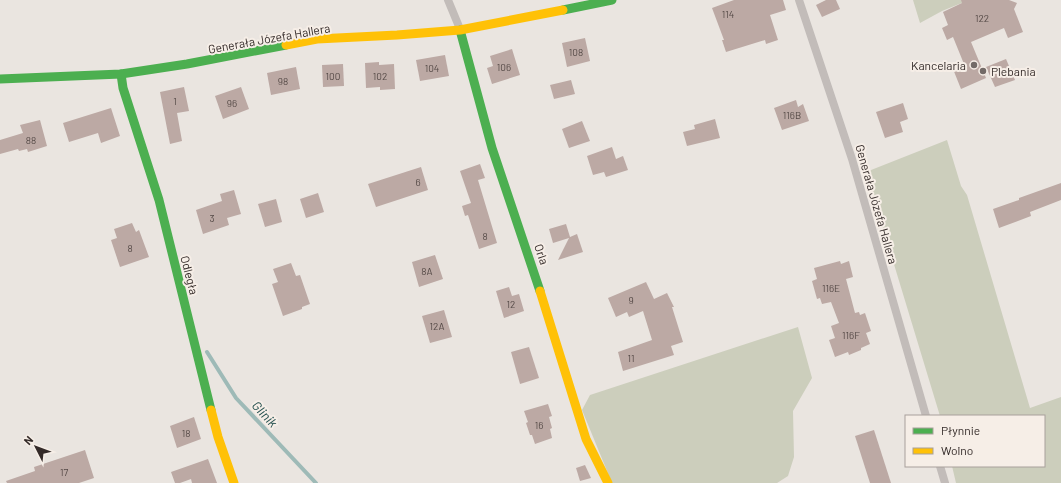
<svg xmlns="http://www.w3.org/2000/svg" width="1061" height="483" font-family="Barlow,sans-serif">
  <rect width="100%" height="100%" fill="#eae5e0"/>
  <!-- green -->
  <g fill="#cccebc">
    <polygon points="913,0 969,0 942,11 920,23"/>
    <polygon points="947,140 961,186 967,195 1030,408 1061,397 1061,483 956,483 952,466 1044,466 1044,416 940,416 866,172"/>
    <polygon points="798,327 812,378 793,411 794,457 788,476 777,483 612,483 582,410 590,395"/>
  </g>
  <g fill="none" stroke-linecap="round" stroke-linejoin="round">
    <!-- stream -->
    <polyline stroke="#9ebab7" stroke-width="4" points="207,352 236,398 316,483"/>
  </g>
  <!-- building -->
  <g fill="#bca9a4">
    <polygon points="734,0 783,0 786,10 770,15 778,40 766,44 765,40 726,52 722,40 724,40 712,8"/>
    <polygon points="826,0 836,0 840,9 822,17 816,5"/>
    <polygon points="961,0 1009,0 1017,3 1014,9 1023,32 1008,38 1004,28 971,42 986,78 961,89 953,69 964,64 953,37 947,40 942,28 948,25 943,12 962,3"/>
    <polygon points="585,38 590,61 567,67 562,43"/>
    <polygon points="512,49 520,75 492,84 487,68 493,66 490,56"/>
    <polygon points="445,55 449,76 420,81 416,60"/>
    <polygon points="1006,59 1015,80 995,87 986,67"/>
    <polygon points="379,62 379,65 394,64 395,89 380,90 380,87 366,88 365,63"/>
    <polygon points="343,64 344,86 323,87 322,65"/>
    <polygon points="296,67 300,89 271,95 267,73"/>
    <polygon points="571,80 575,94 554,99 550,85"/>
    <polygon points="184,87 189,111 177,113 182,141 170,144 160,92"/>
    <polygon points="241,87 249,109 223,119 215,96"/>
    <polygon points="796,100 798,107 803,104 809,121 782,130 774,108"/>
    <polygon points="903,103 908,119 900,122 903,132 885,138 876,112"/>
    <polygon points="111,108 120,136 101,143 98,133 69,142 63,123"/>
    <polygon points="715,119 720,138 687,146 683,132 695,129 694,125"/>
    <polygon points="40,120 47,146 28,152 27,149 19,151 18,149 0,154 0,140 23,133 20,125"/>
    <polygon points="582,121 590,141 569,148 562,129"/>
    <polygon points="612,147 616,159 623,156 628,170 606,177 604,172 593,175 587,156"/>
    <polygon points="480,164 485,178 478,180 497,243 479,249 468,215 465,216 462,206 471,203 460,171"/>
    <polygon points="421,167 428,190 376,207 368,184"/>
    <polygon points="1061,183 1061,200 1030,212 1031,216 999,228 993,209 1019,200 1019,198"/>
    <polygon points="234,190 241,214 227,218 229,225 203,234 196,210 222,201 220,194"/>
    <polygon points="318,193 324,212 306,218 300,199"/>
    <polygon points="276,199 282,222 265,227 258,204"/>
    <polygon points="132,223 136,232 139,230 149,257 120,267 111,240 117,238 114,229"/>
    <polygon points="566,224 570,237 577,234 583,252 558,260 569,238 553,243 549,229"/>
    <polygon points="435,255 443,279 419,287 412,262"/>
    <polygon points="840,261 841,264 849,261 853,277 846,279 855,313 859,312 860,315 865,313 871,331 866,333 870,344 861,348 861,350 849,355 848,352 835,357 829,340 835,338 831,326 839,323 831,302 822,304 820,298 817,299 812,281 817,279 814,268"/>
    <polygon points="291,263 296,276 300,275 310,304 302,307 302,309 283,316 272,284 278,282 273,269"/>
    <polygon points="646,282 654,299 667,293 674,307 672,307 683,342 671,346 674,355 623,371 618,352 652,340 643,311 629,317 627,312 616,317 608,298"/>
    <polygon points="509,287 512,296 519,294 524,311 504,318 496,291"/>
    <polygon points="444,310 452,337 430,343 422,316"/>
    <polygon points="529,347 539,378 520,384 511,352"/>
    <polygon points="548,404 552,416 549,417 552,428 550,429 552,438 535,444 532,435 530,435 526,423 528,422 524,411"/>
    <polygon points="194,417 201,439 177,448 170,426"/>
    <polygon points="874,430 891,483 870,483 855,436"/>
    <polygon points="85,450 94,478 79,483 7,483 6,481 35,471 34,467"/>
    <polygon points="208,459 217,483 192,483 191,479 180,483 175,483 171,472"/>
    <polygon points="585,465 591,478 580,481 576,468"/>
  </g>
  <g fill="none" stroke-linecap="round" stroke-linejoin="round">
    <!-- lane -->
    <g stroke="#c2bcb9" stroke-width="8">
      <polyline points="448,0 460,29"/>
      <polyline points="799,0 852,159 926,416"/>
      <polyline points="940,466 945,483"/>
    </g>
    <!-- fast -->
    <g stroke="#4caf50" stroke-width="9">
      <polyline points="563,10 612,0"/>
      <polyline points="460,30 492,148 540,291"/>
      <polyline points="121,74 123,88 159,200 211,410"/>
      <polyline points="0,79 121,74 187,64 286,45"/>
    </g>
    <!-- slow -->
    <g stroke="#ffc107" stroke-width="9">
      <polyline points="286,45 317,39 397,35 460,30 563,10"/>
      <polyline points="540,291 586,439 608,483"/>
      <polyline points="211,410 218,437 234,483"/>
    </g>
  </g>
  <!-- markers -->
  <g fill="#736b68" stroke="#f6eee7" stroke-width="1.5">
    <circle cx="974" cy="65" r="4"/>
    <circle cx="983" cy="71" r="4"/>
  </g>
  <g text-anchor="middle" dominant-baseline="central" stroke-width="4" stroke-linejoin="round" paint-order="stroke">
    <!-- number labels -->
    <g font-size="10" fill="#554a47">
      <text x="728" y="14">114</text>
      <text x="982" y="18">122</text>
      <text x="576" y="52">108</text>
      <text x="504" y="67">106</text>
      <text x="432" y="68">104</text>
      <text x="333" y="76">100</text>
      <text x="380" y="76">102</text>
      <text x="283" y="81">98</text>
      <text x="175" y="101">1</text>
      <text x="232" y="103">96</text>
      <text x="792" y="115">116B</text>
      <text x="31" y="140">88</text>
      <text x="418" y="182">6</text>
      <text x="212" y="218">3</text>
      <text x="485" y="236">8</text>
      <text x="130" y="248">8</text>
      <text x="427" y="271">8A</text>
      <text x="831" y="288">116E</text>
      <text x="631" y="300">9</text>
      <text x="511" y="304">12</text>
      <text x="437" y="326">12A</text>
      <text x="851" y="335">116F</text>
      <text x="631" y="358">11</text>
      <text x="539" y="425">16</text>
      <text x="186" y="433">18</text>
      <text x="64" y="472">17</text>
    </g>
    <!-- street labels -->
    <g font-size="12" fill="#332a28" stroke="#f6eee7">
      <text transform="translate(269 38) rotate(-10)">Generała Józefa Hallera</text>
      <text transform="translate(877 204) rotate(74)">Generała Józefa Hallera</text>
      <text transform="translate(542 254) rotate(71)">Orla</text>
      <text transform="translate(190 275) rotate(76)">Odległa</text>
    </g>
    <!-- poi labels -->
    <g font-size="12" fill="#332a28" stroke="#f6eee7" text-anchor="end">
      <text x="966" y="65">Kancelaria</text>
      <text x="991" y="71" text-anchor="start">Plebania</text>
    </g>
    <!-- water labels -->
    <g font-size="13" font-style="italic" fill="#234f4e" stroke="#f6eee7">
      <text transform="translate(265 414) rotate(47)">Glinik</text>
    </g>
  </g>
  <!-- legend -->
  <rect x="905" y="415" width="140" height="52" fill="#f6eee7" stroke="#a8a09b"/>
  <rect x="913" y="428" width="20" height="6" fill="#4caf50" stroke="#a8a09b"/>
  <text x="941" y="435" font-size="12" fill="#332a28">Płynnie</text>
  <rect x="913" y="448" width="20" height="6" fill="#ffc107" stroke="#a8a09b"/>
  <text x="941" y="455" font-size="12" fill="#332a28">Wolno</text>
  <!-- north arrow -->
  <g transform="translate(36 447) rotate(312)" stroke="#f6eee7" stroke-width="3" paint-order="stroke">
  <path d="M0-3L7 15L0 10L-7 15Z" fill="#332a28"/>
  <text y="-6" font-size="11" font-weight="bold" text-anchor="middle" fill="#332a28">N</text>
  </g>
</svg>
